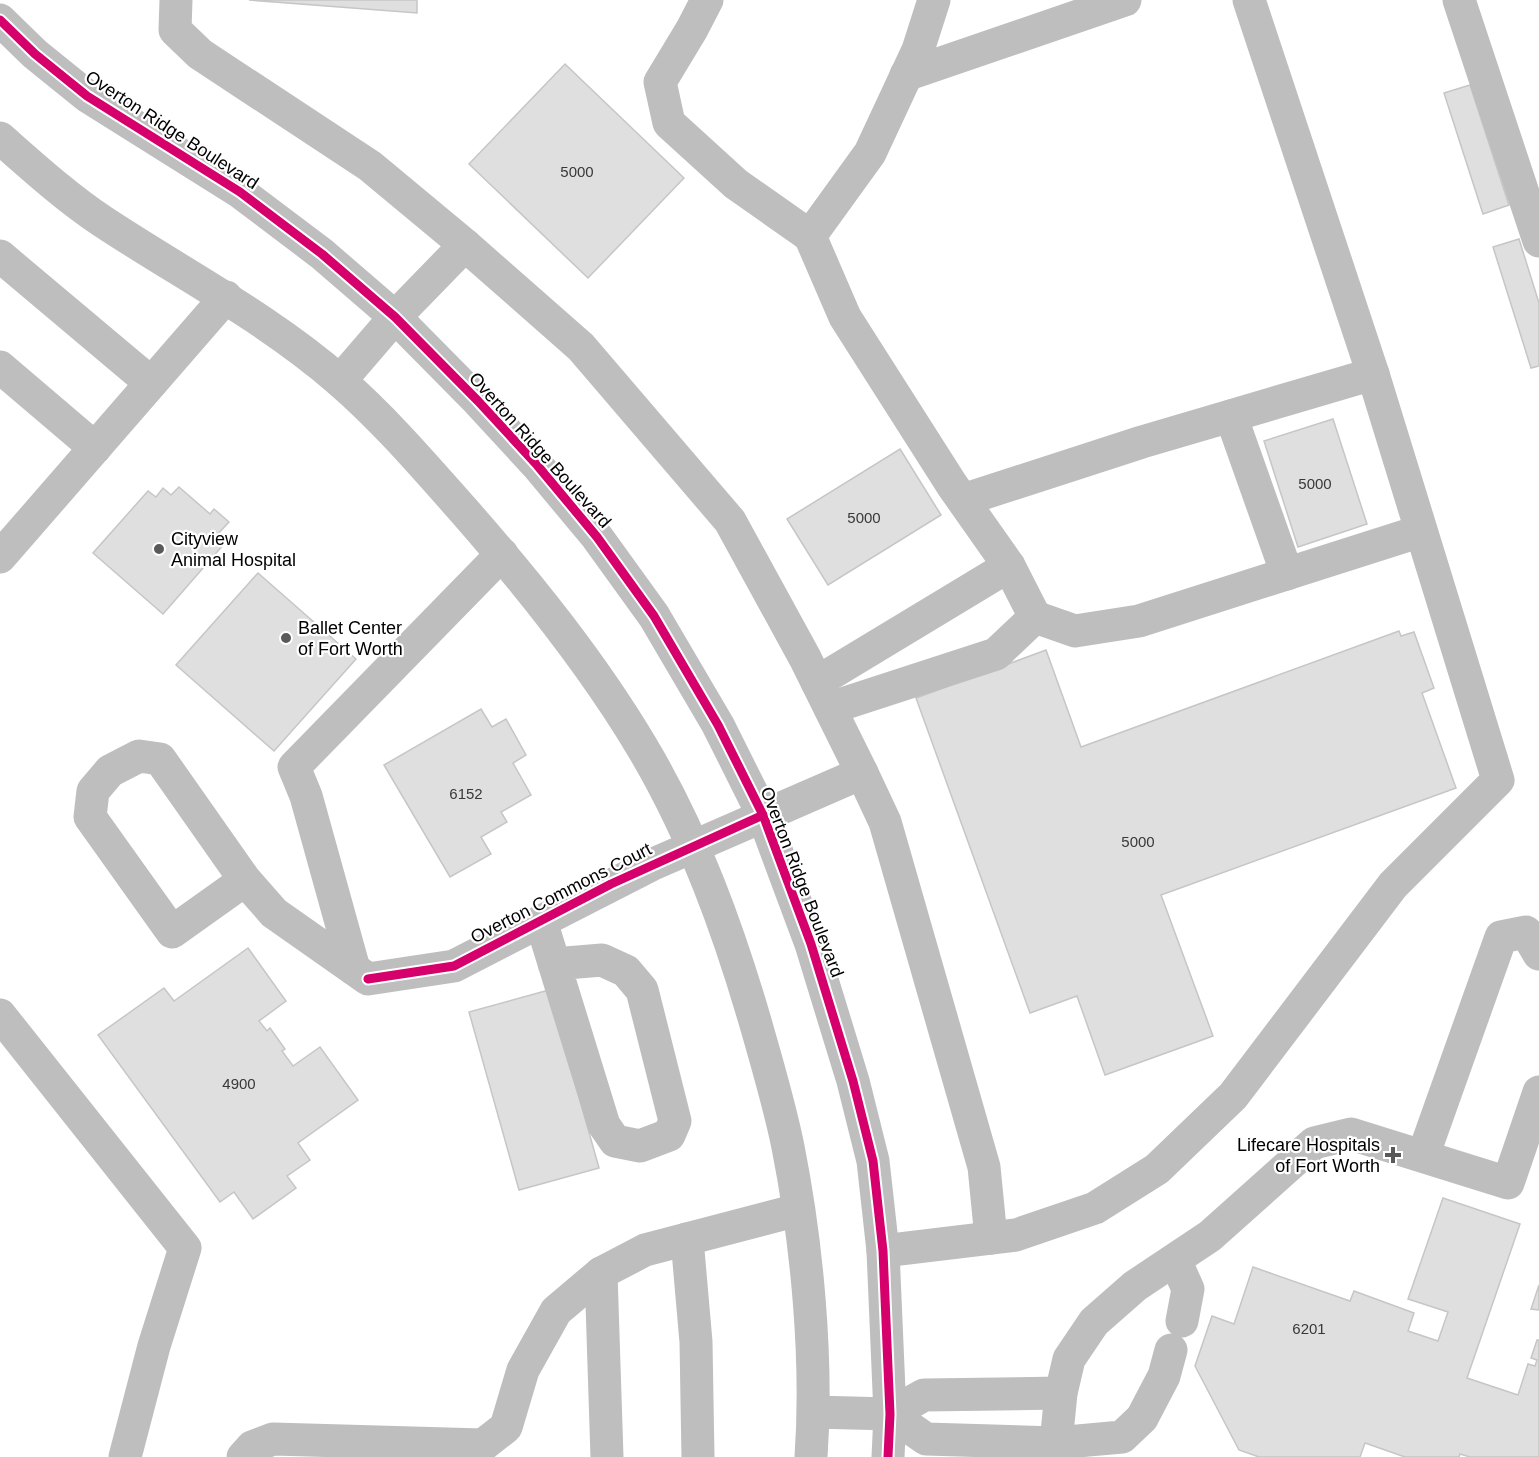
<svg xmlns="http://www.w3.org/2000/svg" width="1539" height="1457" font-family="Arial,sans-serif">
  <rect width="100%" height="100%" fill="#fff"/>
  <!-- building -->
  <g fill="#dfdfdf" stroke="#c6c6c6" stroke-width="1.5">
    <polygon points="249,0 417,0 417,13"/>
    <polygon points="565,64 684,178 588,278 469,164"/>
    <polygon points="1470,85 1509,205 1483,214 1444,93"/>
    <polygon points="1519,239 1539,303 1539,366 1531,368 1493,247"/>
    <polygon points="1333,419 1367,524 1298,547 1264,441"/>
    <polygon points="900,449 941,515 828,585 787,519"/>
    <polygon points="179,487 210,514 214,509 229,522 216,536 224,544 163,614 93,553 148,491 156,497 163,488 171,495"/>
    <polygon points="258,573 356,659 274,751 176,665"/>
    <polygon points="1399,631 1401,636 1414,632 1434,688 1422,693 1456,788 1161,895 1213,1036 1105,1075 1077,996 1030,1013 916,698 1046,650 1081,747"/>
    <polygon points="481,709 492,727 506,719 526,755 513,763 531,795 501,812 507,822 481,837 491,854 450,877 384,765"/>
    <polygon points="248,948 286,1001 259,1021 267,1031 270,1028 285,1049 282,1051 293,1066 320,1047 358,1100 298,1143 310,1160 287,1176 296,1188 253,1219 234,1192 220,1202 98,1035 164,988 174,1001"/>
    <polygon points="549,990 599,1168 519,1190 469,1012"/>
    <polygon points="1443,1198 1520,1224 1467,1378 1518,1395 1528,1364 1535,1366 1537,1360 1531,1358 1537,1340 1539,1340 1539,1457 1470,1457 1460,1454 1459,1457 1405,1457 1365,1443 1360,1457 1259,1457 1239,1450 1195,1366 1212,1316 1234,1324 1253,1267 1350,1301 1354,1291 1414,1313 1408,1331 1438,1341 1448,1312 1408,1299"/>
    <polygon points="1539,1285 1539,1310 1531,1309"/>
  </g>
  <g fill="none" stroke-linecap="round" stroke-linejoin="round">
    <!-- minor -->
    <g stroke="#bebebe" stroke-width="33">
      <polyline points="176,0 175,30 200,54 370,166 465,245"/>
      <polyline points="707,0 692,29 660,82 669,123 736,184 810,236"/>
      <polyline points="1459,0 1539,241"/>
      <polyline points="0,20 35,54 87,96 240,192 322,254 395,317 478,401 537,465 597,537 654,616 718,725 763,815 811,944 853,1081 873,1161 883,1251 890,1414 888,1457"/>
      <polyline points="906,75 1125,0"/>
      <path d="M0,138C33,167 66,197 102,221C182,274 268,318 340,381C385,420 425,467 465,512C529,585 592,663 642,747C694,834 729,931 757,1028C768,1067 780,1107 788,1147C807,1243 818,1359 811,1457"/>
      <polyline points="0,256 151,383"/>
      <polyline points="0,367 95,448"/>
      <polyline points="340,381 395,317 465,245 581,347 730,521 805,658 862,773"/>
      <polyline points="1231,416 1287,574"/>
      <polyline points="963,500 1142,442 1373,374"/>
      <polyline points="0,557 226,297"/>
      <polyline points="1035,617 1075,631 1139,621 1421,531"/>
      <polyline points="817,682 1009,566"/>
      <polyline points="830,708 996,654 1035,617 1009,566 952,485 845,317 810,236 870,153 918,50 934,0"/>
      <polyline points="245,880 172,932 90,817 93,791 110,771 139,756 160,759 245,880 274,913 368,979 454,966 651,865 862,773 885,822 984,1167 991,1238"/>
      <polyline points="541,921 604,1125 615,1141 640,1146 669,1135 675,1121 642,990 626,971 602,960 554,964"/>
      <polyline points="354,969 306,796 294,767 502,554"/>
      <polyline points="0,1015 185,1248 154,1346 125,1457"/>
      <polyline points="1423,1156 1501,937 1526,932 1539,954"/>
      <polyline points="687,1239 696,1342 698,1457"/>
      <polyline points="883,1251 1016,1235 1095,1208 1157,1169 1233,1096 1393,885 1498,780 1373,374 1249,0"/>
      <polyline points="1175,1260 1188,1289 1182,1321"/>
      <polyline points="814,1412 890,1414 924,1395 1061,1393"/>
      <polyline points="890,1414 926,1439 1056,1443 1122,1437 1142,1418 1164,1376 1171,1350"/>
      <polyline points="463,1455 483,1445 506,1427 523,1370 556,1311 601,1273"/>
      <polyline points="243,1457 252,1447 273,1439 483,1445"/>
      <polyline points="607,1457 601,1273 645,1250 798,1210"/>
      <polyline points="1058,1457 1056,1443 1061,1393 1069,1359 1094,1322 1135,1286 1210,1236 1314,1143 1351,1134 1508,1183 1539,1092"/>
    </g>
    <!-- cycleway casing -->
    <g stroke="#fff" stroke-width="13">
      <g id="cycleway">
        <polyline points="0,20 35,54 87,96 240,192 322,254 395,317 478,401 537,465 597,537 654,616 718,725 763,815 811,944 853,1081 873,1161 883,1251 890,1414 888,1457"/>
        <polyline points="368,979 454,966 611,884 763,815"/>
      </g>
    </g>
    <!-- cycleway -->
    <use href="#cycleway" stroke="#d6006c" stroke-width="9"/>
  </g>
  <!-- markers -->
  <g fill="#595959" stroke="#fff" stroke-width="2">
    <circle cx="159" cy="549" r="6"/>
    <circle cx="286" cy="638" r="6"/>
    <path d="M1390 1146h6v6h6v6h-6v6h-6v-6h-6v-6h6z"/>
  </g>
  <g text-anchor="middle" dominant-baseline="central" stroke-width="4.5" stroke-linejoin="round" paint-order="stroke">
    <!-- number labels -->
    <g font-size="15" fill="#383838">
      <text x="577" y="171">5000</text>
      <text x="1315" y="483">5000</text>
      <text x="864" y="517">5000</text>
      <text x="466" y="793">6152</text>
      <text x="1138" y="841">5000</text>
      <text x="239" y="1083">4900</text>
      <text x="1309" y="1328">6201</text>
    </g>
    <!-- street labels -->
    <g font-size="18" fill="#000" stroke="#fff">
      <text transform="translate(172 130) rotate(33)">Overton Ridge Boulevard</text>
      <text transform="translate(540 450) rotate(48)">Overton Ridge Boulevard</text>
      <text transform="translate(802 882) rotate(69)">Overton Ridge Boulevard</text>
      <text transform="translate(561 893) rotate(-27)">Overton Commons Court</text>
    </g>
    <!-- poi labels -->
    <g font-size="18" fill="#000" stroke="#fff" text-anchor="start">
      <text x="171" y="539">Cityview<tspan x="171" dy="21">Animal Hospital</tspan></text>
      <text x="298" y="628">Ballet Center<tspan x="298" dy="21">of Fort Worth</tspan></text>
      <text x="1380" y="1145" text-anchor="end">Lifecare Hospitals<tspan x="1380" dy="21">of Fort Worth</tspan></text>
    </g>
  </g>
</svg>
